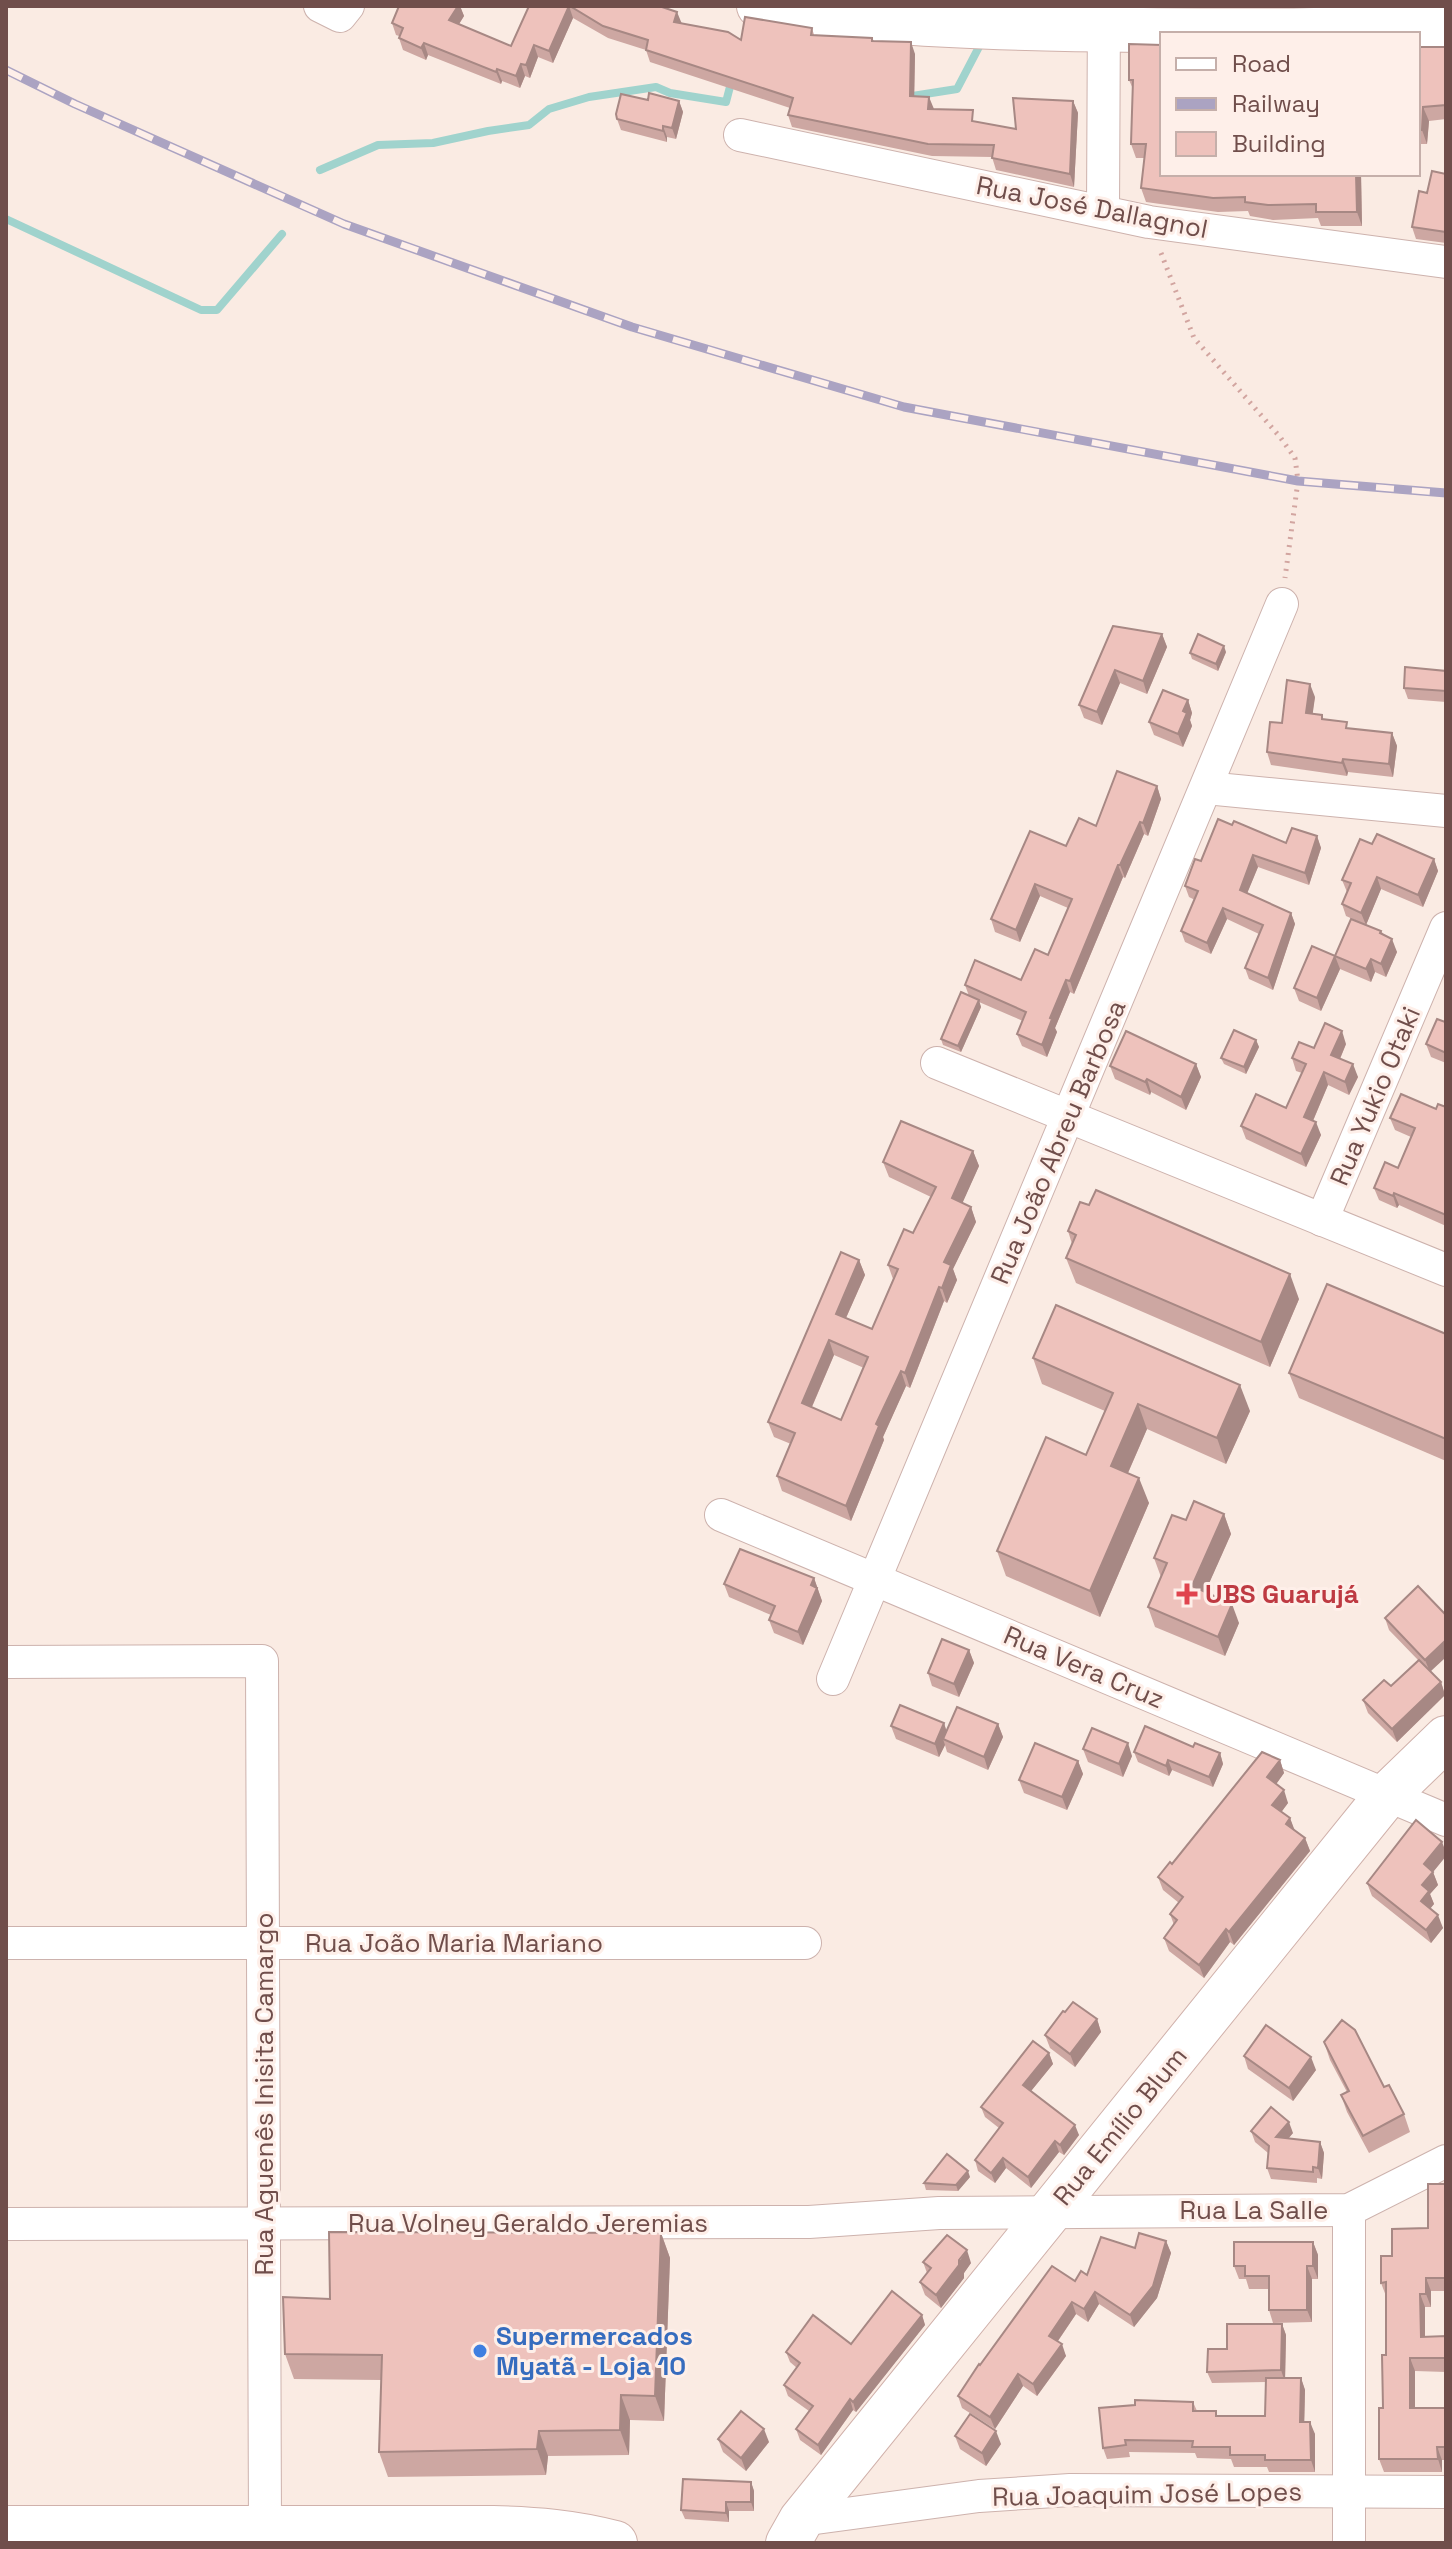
<svg xmlns="http://www.w3.org/2000/svg" width="1452" height="2549" font-family="'Space Grotesk',sans-serif">
  <rect width="100%" height="100%" fill="#faebe3"/>
  <g fill="none" stroke-linecap="round" stroke-linejoin="round">
    <!-- stream -->
    <g stroke="#a0d3cd" stroke-width="8">
      <polyline points="906,97 957,89 980,45"/>
      <polyline points="320,170 378,145 433,143 488,131 529,125 549,109 589,97 656,87 670,93 726,102 732,79"/>
      <polyline points="6,219 201,310 217,310 282,234"/>
    </g>
    <!-- street casing -->
    <g stroke="#cdb2ad" stroke-width="34">
      <g id="street">
        <polyline points="320,6 340,16 348,6"/>
        <polyline points="740,135 1149,222 1446,262"/>
        <polyline points="1103,211 1104,6"/>
        <polyline points="1206,788 1446,811"/>
        <polyline points="937,1063 1446,1270"/>
        <polyline points="1322,1220 1446,928"/>
        <polyline points="721,1515 1446,1820"/>
        <polyline points="6,1662 262,1661 265,2528"/>
        <polyline points="833,1679 1282,604"/>
        <polyline points="6,1943 805,1943"/>
        <polyline points="1349,2210 1349,2543"/>
        <polyline points="6,2224 809,2222 939,2213 1349,2210 1446,2161"/>
        <polyline points="801,2520 979,2496 1070,2490 1446,2492"/>
      </g>
    </g>
    <!-- secondary casing -->
    <g stroke="#d0b1ab" stroke-width="46">
      <g id="secondary">
        <path d="M759,6C886,26 1014,29 1142,30C1243,31 1345,32 1446,24"/>
        <path d="M6,2528H493C535,2529 574,2532 615,2543"/>
        <polyline points="788,2543 801,2520 1387,1795 1446,1738"/>
      </g>
    </g>
    <!-- path -->
    <polyline stroke="#d2a5a0" stroke-width="5" stroke-dasharray="2 6" stroke-linecap="butt" points="1161,253 1194,338 1280,437 1295,458 1298,481 1285,578"/>
    <!-- street -->
    <use href="#street" stroke="#fff" stroke-width="32"/>
    <!-- secondary -->
    <use href="#secondary" stroke="#fff" stroke-width="44"/>
    <!-- rail casing -->
    <g stroke="#aba3c2" stroke-width="9">
      <polyline id="rail" points="6,70 75,104 344,224 632,327 904,407 1298,481 1446,493"/>
    </g>
    <!-- rail -->
    <use href="#rail" stroke="#feefe9" stroke-width="6" stroke-dasharray="18" stroke-linecap="butt"/>
  </g>
  <!-- wall -->
  <g fill="#cda7a2" fill-rule="evenodd">
    <polygon points="399,6 460,6 464,16 459,24 511,46 528,8 526,6 659,6 681,23 741,40 812,28 814,35 872,38 874,41 915,54 914,96 934,110 977,122 1016,129 1073,101 1078,113 1074,187 996,170 992,157 932,156 792,127 788,115 790,108 650,62 646,50 608,38 573,18 553,63 538,57 530,78 525,76 520,88 502,81 501,84 428,55 426,60 403,50 399,38 399,36 396,35 392,23"/>
    <polygon points="1129,44 1162,174 1361,174 1362,226 1321,226 1318,218 1273,220 1250,216 1248,211 1218,212 1146,202 1141,188 1144,158 1136,158 1131,144 1133,89 1129,80"/>
    <polygon points="1418,47 1446,47 1446,119 1429,121 1427,144 1418,144"/>
    <polygon points="648,100 679,101 683,112 676,139 667,137 667,142 621,130 617,119"/>
    <polygon points="1446,174 1446,243 1416,239 1412,227 1427,193"/>
    <polygon points="1113,626 1162,634 1167,647 1147,694 1120,683 1102,725 1084,718 1079,705"/>
    <polygon points="1226,652 1218,671 1192,659 1190,653"/>
    <polygon points="1446,671 1446,702 1408,699 1404,688"/>
    <polygon points="1315,697 1312,714 1349,729 1392,733 1397,746 1393,777 1348,772 1347,776 1271,765 1267,752 1282,723"/>
    <polygon points="1188,700 1192,713 1190,720 1192,726 1183,747 1154,735 1149,722"/>
    <polygon points="1157,786 1161,799 1148,836 1144,834 1125,878 1123,877 1074,994 1070,992 1055,1028 1057,1032 1047,1057 1022,1046 1017,1034 1023,1021 979,1002 981,1007 961,1052 943,1045 941,1039 969,996 965,985 1021,980 1048,955 1068,908 1040,896 1020,942 995,932 991,919 1066,846"/>
    <polygon points="1232,825 1286,843 1317,836 1321,848 1309,885 1258,867 1247,893 1291,913 1295,924 1273,990 1249,979 1245,968 1259,934 1227,919 1211,954 1185,942 1181,931 1195,900 1189,897 1185,886 1201,861"/>
    <polygon points="1372,844 1434,859 1438,871 1423,907 1381,889 1366,925 1346,916 1342,904 1347,892 1342,880"/>
    <polygon points="1381,931 1397,952 1386,977 1375,972 1371,982 1340,969 1321,1011 1299,1001 1294,988 1335,956"/>
    <polygon points="1446,1019 1446,1063 1431,1057 1426,1044"/>
    <polygon points="1256,1040 1259,1047 1246,1074 1224,1064 1221,1058"/>
    <polygon points="1346,1044 1340,1059 1358,1077 1349,1095 1328,1085 1313,1121 1321,1135 1306,1167 1246,1139 1241,1126 1286,1108 1302,1073 1296,1071 1292,1058 1314,1048"/>
    <polygon points="1196,1064 1201,1077 1186,1110 1151,1092 1150,1095 1115,1079 1110,1066"/>
    <polygon points="1446,1107 1446,1226 1399,1205 1397,1208 1379,1200 1374,1188 1398,1168 1411,1137 1395,1130 1390,1118"/>
    <path d="M973,1151L979,1166L962,1203L971,1207L976,1222L953,1269L957,1280L947,1303L944,1301L910,1388L906,1386L883,1437L884,1440L851,1521L782,1491L777,1476L791,1444L774,1437L768,1422L859,1260L865,1275L846,1318L872,1329L893,1279L888,1265L913,1233L931,1197L889,1177L883,1162ZM834,1355L864,1368L841,1420L812,1407Z"/>
    <polygon points="1068,1231 1299,1299 1270,1367 1076,1283 1066,1258 1072,1244"/>
    <polygon points="1446,1334 1446,1461 1299,1398 1289,1373"/>
    <polygon points="1033,1358 1250,1411 1226,1464 1147,1429 1128,1473 1149,1503 1100,1617 1006,1576 997,1551 1086,1455 1105,1411 1042,1384"/>
    <polygon points="1224,1514 1231,1534 1205,1592 1239,1623 1225,1656 1155,1627 1148,1607 1161,1577 1154,1558 1186,1520"/>
    <polygon points="814,1578 822,1601 803,1645 774,1633 769,1620 771,1615 729,1597 724,1584"/>
    <polygon points="1446,1611 1446,1657 1430,1671 1441,1682 1445,1695 1397,1742 1368,1713 1363,1700 1391,1686 1418,1660 1389,1630 1385,1618 1444,1613"/>
    <polygon points="969,1650 974,1663 959,1697 932,1686 928,1673"/>
    <polygon points="944,1723 946,1730 998,1724 1003,1737 988,1770 947,1752 945,1745 939,1757 896,1739 891,1726"/>
    <polygon points="1193,1747 1220,1753 1223,1764 1213,1787 1172,1770 1169,1776 1138,1762 1134,1752"/>
    <polygon points="1083,1749 1132,1756 1123,1777 1088,1762"/>
    <polygon points="1280,1760 1284,1773 1276,1784 1288,1803 1281,1812 1290,1818 1294,1830 1305,1838 1310,1851 1234,1945 1230,1942 1204,1978 1169,1951 1164,1938 1174,1925 1170,1914 1179,1903 1163,1890 1158,1877"/>
    <polygon points="1078,1761 1083,1774 1067,1810 1024,1793 1019,1780"/>
    <polygon points="1446,1852 1446,1856 1433,1872 1438,1885 1430,1894 1434,1904 1430,1908 1443,1928 1431,1943 1372,1896 1367,1883"/>
    <polygon points="1065,2012 1097,2019 1101,2032 1075,2067 1050,2048 1045,2035"/>
    <polygon points="1324,2042 1384,2087 1404,2114 1410,2132 1369,2153 1347,2112 1341,2095 1347,2092 1330,2060"/>
    <polygon points="1049,2053 1053,2064 1031,2091 1079,2135 1064,2155 1059,2152 1031,2188 1006,2168 995,2183 978,2171 975,2160 999,2128 985,2117 981,2107"/>
    <polygon points="1244,2056 1316,2070 1293,2101 1248,2069"/>
    <polygon points="1251,2131 1293,2133 1288,2139 1320,2142 1324,2153 1322,2179 1317,2178 1317,2183 1271,2179 1267,2168 1268,2153 1255,2142"/>
    <polygon points="970,2177 958,2191 926,2190 924,2183"/>
    <polygon points="1446,2184 1446,2291 1431,2291 1431,2307 1425,2307 1425,2337 1446,2336 1446,2372 1415,2371 1415,2408 1446,2408 1446,2460 1442,2460 1442,2472 1384,2472 1379,2459 1386,2355 1386,2296 1381,2283 1392,2256 1428,2228"/>
    <polygon points="661,2233 670,2258 664,2421 630,2420 629,2455 548,2456 546,2475 388,2477 379,2452 381,2380 294,2379 285,2354 330,2299"/>
    <polygon points="1166,2241 1171,2253 1157,2298 1134,2327 1099,2304 1088,2322 1076,2314 1058,2341 1066,2356 1037,2396 1023,2386 995,2429 962,2408 958,2396 980,2365 1075,2281 1135,2248"/>
    <polygon points="1313,2242 1318,2255 1318,2279 1312,2279 1312,2322 1273,2323 1269,2310 1269,2289 1249,2289 1246,2279 1239,2279 1234,2266"/>
    <polygon points="923,2262 971,2263 964,2273 964,2278 941,2308 925,2295 920,2282 927,2273"/>
    <polygon points="922,2315 925,2325 856,2412 853,2410 821,2455 800,2440 796,2429 809,2411 788,2396 784,2385 797,2368 790,2362 786,2352 851,2344"/>
    <polygon points="1282,2324 1286,2335 1285,2378 1301,2378 1305,2390 1304,2422 1315,2434 1315,2472 1269,2472 1267,2467 1234,2467 1231,2459 1197,2458 1195,2453 1129,2452 1130,2457 1107,2459 1103,2448 1193,2402 1197,2411 1218,2416 1265,2416 1266,2382 1212,2383 1207,2372 1227,2349"/>
    <polygon points="955,2436 1001,2444 986,2466 960,2449"/>
    <polygon points="718,2439 769,2442 746,2471 723,2452"/>
    <polygon points="751,2482 754,2491 754,2511 729,2511 729,2522 685,2519 681,2510"/>
  </g>
  <!-- shaded-wall -->
  <g fill="#a78884">
    <polygon points="458,6 460,6 464,16 454,32 449,20"/>
    <polygon points="569,6 573,18 553,63 549,51"/>
    <polygon points="677,12 682,24 674,22"/>
    <polygon points="911,42 915,54 914,108 910,96"/>
    <polygon points="424,43 428,55 426,60 421,48"/>
    <polygon points="534,45 538,57 530,78 526,65"/>
    <polygon points="521,64 525,76 520,88 516,76"/>
    <polygon points="497,69 502,81 501,84 496,72"/>
    <polygon points="929,97 934,109 928,109"/>
    <polygon points="679,101 683,112 676,139 672,128"/>
    <polygon points="1073,101 1078,113 1074,187 1070,174"/>
    <polygon points="1423,107 1429,121 1427,144 1422,130"/>
    <polygon points="663,126 667,137 667,142 663,131"/>
    <polygon points="1356,174 1361,174 1362,226 1357,212"/>
    <polygon points="1162,634 1167,647 1147,694 1143,681"/>
    <polygon points="1224,646 1226,652 1218,671 1216,664"/>
    <polygon points="1115,670 1120,683 1102,725 1097,712"/>
    <polygon points="1310,684 1315,697 1311,726 1306,713"/>
    <polygon points="1188,700 1192,713 1190,720 1192,726 1183,747 1178,734 1183,711"/>
    <polygon points="1392,733 1397,746 1393,777 1389,764"/>
    <polygon points="1343,759 1348,772 1347,776 1342,763"/>
    <polygon points="1157,786 1161,799 1148,836 1143,823"/>
    <polygon points="1140,822 1144,834 1125,878 1120,865"/>
    <polygon points="1317,836 1321,848 1309,885 1305,873"/>
    <polygon points="1253,855 1258,867 1244,901 1240,890"/>
    <polygon points="1434,859 1438,871 1423,907 1418,895"/>
    <polygon points="1118,865 1123,877 1074,994 1070,981"/>
    <polygon points="1377,877 1381,889 1366,925 1361,913"/>
    <polygon points="1035,884 1040,896 1020,942 1016,930"/>
    <polygon points="1223,908 1227,919 1211,954 1207,943"/>
    <polygon points="1291,913 1295,924 1273,990 1268,978"/>
    <polygon points="1392,939 1397,952 1386,977 1381,964"/>
    <polygon points="1335,956 1340,969 1321,1011 1317,998"/>
    <polygon points="1371,959 1375,972 1371,982 1366,969"/>
    <polygon points="1066,980 1070,992 1055,1028 1057,1032 1047,1057 1042,1045 1050,1018"/>
    <polygon points="979,1000 981,1007 961,1052 958,1046"/>
    <polygon points="1342,1031 1346,1044 1336,1068 1331,1055"/>
    <polygon points="1256,1040 1259,1047 1246,1074 1244,1067"/>
    <polygon points="1196,1064 1201,1077 1186,1110 1181,1097"/>
    <polygon points="1353,1064 1358,1077 1349,1095 1345,1082"/>
    <polygon points="1324,1072 1328,1085 1309,1130 1304,1117"/>
    <polygon points="1147,1079 1151,1092 1150,1095 1145,1082"/>
    <polygon points="1316,1122 1321,1135 1306,1167 1301,1154"/>
    <polygon points="973,1151 979,1166 958,1213 952,1198"/>
    <polygon points="1394,1193 1399,1205 1397,1208 1393,1196"/>
    <polygon points="971,1207 976,1222 953,1269 957,1280 947,1303 942,1288 944,1262"/>
    <polygon points="859,1260 865,1275 841,1329 836,1314"/>
    <polygon points="1290,1274 1299,1299 1270,1367 1261,1342"/>
    <polygon points="939,1287 944,1301 910,1388 905,1373"/>
    <polygon points="829,1340 834,1355 807,1418 802,1403"/>
    <polygon points="901,1371 906,1386 883,1437 884,1440 851,1521 846,1506 876,1424"/>
    <polygon points="1240,1385 1250,1411 1226,1464 1217,1438"/>
    <polygon points="1138,1404 1147,1429 1120,1491 1111,1466"/>
    <polygon points="1139,1478 1149,1503 1100,1617 1090,1591"/>
    <polygon points="1224,1514 1231,1534 1199,1606 1192,1586"/>
    <polygon points="814,1578 822,1601 803,1645 798,1632"/>
    <polygon points="1232,1604 1239,1623 1225,1656 1218,1637"/>
    <polygon points="1446,1640 1446,1657 1430,1672 1425,1660"/>
    <polygon points="969,1650 974,1663 959,1697 954,1684"/>
    <polygon points="1441,1682 1445,1695 1397,1742 1392,1729"/>
    <polygon points="944,1723 948,1736 943,1739 945,1745 939,1757 935,1744"/>
    <polygon points="998,1724 1003,1737 988,1770 984,1757"/>
    <polygon points="1128,1743 1132,1756 1123,1777 1119,1764"/>
    <polygon points="1220,1753 1223,1764 1213,1787 1209,1777"/>
    <polygon points="1168,1760 1172,1770 1169,1776 1166,1766"/>
    <polygon points="1280,1760 1284,1773 1272,1790 1267,1777"/>
    <polygon points="1078,1761 1083,1774 1067,1810 1062,1797"/>
    <polygon points="1284,1790 1288,1803 1277,1818 1272,1805"/>
    <polygon points="1290,1818 1295,1831 1286,1824"/>
    <polygon points="1305,1838 1310,1851 1234,1945 1229,1932"/>
    <polygon points="1442,1842 1446,1852 1446,1856 1433,1872 1438,1885 1430,1894 1434,1904 1426,1914 1421,1901 1424,1864"/>
    <polygon points="1438,1915 1443,1928 1431,1943 1426,1930"/>
    <polygon points="1226,1929 1230,1942 1204,1978 1199,1965"/>
    <polygon points="1097,2019 1101,2032 1075,2067 1070,2054"/>
    <polygon points="1049,2053 1053,2064 1027,2096 1023,2085"/>
    <polygon points="1311,2057 1316,2070 1293,2101 1289,2088"/>
    <polygon points="1289,2122 1293,2133 1280,2148 1276,2137"/>
    <polygon points="1075,2125 1079,2135 1064,2155 1060,2145"/>
    <polygon points="1055,2141 1059,2152 1031,2188 1028,2177"/>
    <polygon points="1320,2142 1324,2153 1322,2179 1318,2168"/>
    <polygon points="1003,2158 1006,2168 995,2183 991,2173"/>
    <polygon points="968,2171 970,2177 958,2191 956,2185"/>
    <polygon points="661,2233 670,2258 664,2421 655,2396"/>
    <polygon points="1166,2241 1171,2253 1157,2298 1134,2327 1130,2315"/>
    <polygon points="1313,2242 1318,2255 1318,2279 1313,2266"/>
    <polygon points="967,2250 971,2263 964,2273 964,2278 941,2308 936,2295"/>
    <polygon points="1307,2266 1312,2279 1312,2322 1307,2310"/>
    <polygon points="1426,2278 1431,2291 1431,2307 1426,2294"/>
    <polygon points="1095,2292 1099,2304 1088,2322 1084,2309"/>
    <polygon points="1420,2294 1425,2307 1425,2350 1421,2337"/>
    <polygon points="1072,2302 1076,2314 1053,2348 1049,2336"/>
    <polygon points="922,2315 925,2325 856,2412 853,2402"/>
    <polygon points="1282,2324 1286,2335 1285,2382 1281,2370"/>
    <polygon points="1062,2344 1066,2356 1037,2396 1033,2384"/>
    <polygon points="1410,2358 1415,2371 1415,2422 1410,2408"/>
    <polygon points="1018,2374 1023,2386 995,2429 990,2417"/>
    <polygon points="1301,2378 1305,2390 1304,2434 1300,2422"/>
    <polygon points="621,2395 630,2420 629,2455 620,2430"/>
    <polygon points="850,2399 853,2410 821,2455 818,2445"/>
    <polygon points="1310,2422 1315,2434 1315,2472 1311,2460"/>
    <polygon points="764,2429 769,2442 746,2471 741,2458"/>
    <polygon points="539,2431 548,2456 546,2475 537,2449"/>
    <polygon points="996,2431 1001,2444 986,2466 982,2453"/>
    <polygon points="1437,2447 1442,2460 1442,2472 1438,2459"/>
    <polygon points="751,2482 754,2491 754,2511 751,2502"/>
    <polygon points="726,2502 729,2511 729,2522 726,2513"/>
  </g>
  <!-- building -->
  <g fill="#eec2bc" stroke="#a78884" stroke-width="2" fill-rule="evenodd">
    <polygon points="399,6 458,6 449,20 511,46 529,6 569,6 549,51 534,45 526,65 521,64 516,76 497,69 496,72 424,43 421,48 399,38 403,28 392,23"/>
    <polygon points="570,6 659,6 677,12 674,22 728,32 741,40 745,17 812,28 811,35 872,38 872,41 911,42 910,96 929,97 928,109 973,110 972,121 1016,129 1013,98 1073,101 1070,174 992,158 994,145 928,144 788,115 793,98 646,50 648,40 603,26"/>
    <polygon points="1129,44 1162,45 1162,174 1356,174 1357,212 1316,212 1316,204 1268,205 1245,202 1245,197 1213,198 1141,188 1146,144 1131,144 1133,80 1129,80"/>
    <polygon points="1418,47 1446,47 1446,105 1423,107 1422,130 1418,130"/>
    <polygon points="649,93 679,101 672,128 663,126 663,131 617,119 616,114 621,94 648,100"/>
    <polygon points="1432,171 1446,174 1446,232 1412,227 1419,191 1427,193"/>
    <polygon points="1113,626 1162,634 1143,681 1115,670 1097,712 1079,705"/>
    <polygon points="1198,634 1224,646 1216,664 1190,653"/>
    <polygon points="1405,667 1446,671 1446,691 1404,688"/>
    <polygon points="1287,680 1310,684 1306,713 1322,715 1322,719 1347,722 1346,728 1392,733 1389,764 1343,759 1342,763 1267,752 1270,722 1282,723"/>
    <polygon points="1163,690 1188,700 1183,711 1187,713 1178,734 1149,722"/>
    <polygon points="1117,771 1157,786 1143,823 1140,822 1120,865 1118,865 1070,981 1066,980 1050,1018 1052,1019 1042,1045 1017,1034 1026,1012 965,985 975,960 1021,980 1035,949 1048,955 1072,899 1035,884 1016,930 991,919 1030,831 1066,846 1079,818 1096,826"/>
    <polygon points="1218,819 1232,825 1234,821 1286,843 1292,828 1317,836 1305,873 1253,855 1240,890 1291,913 1268,978 1245,968 1263,925 1223,908 1207,943 1181,931 1198,891 1185,886 1195,859 1201,861"/>
    <polygon points="1377,834 1434,859 1418,895 1377,877 1361,913 1342,904 1351,883 1342,880 1360,839 1372,844"/>
    <polygon points="1351,919 1381,931 1380,933 1392,939 1381,964 1371,959 1366,969 1335,956 1317,998 1294,988 1312,946 1335,956"/>
    <polygon points="961,992 979,1000 958,1046 941,1039"/>
    <polygon points="1437,1019 1445,1022 1446,1019 1446,1053 1426,1044"/>
    <polygon points="1325,1023 1342,1031 1331,1055 1353,1064 1345,1082 1324,1072 1304,1117 1316,1122 1301,1154 1241,1126 1256,1094 1286,1108 1306,1064 1292,1058 1299,1042 1314,1048"/>
    <polygon points="1234,1030 1256,1040 1244,1067 1221,1058"/>
    <polygon points="1126,1031 1196,1064 1181,1097 1147,1079 1145,1082 1110,1066"/>
    <polygon points="1401,1094 1436,1109 1438,1104 1446,1107 1446,1215 1394,1193 1393,1196 1374,1188 1385,1162 1398,1168 1415,1128 1390,1118"/>
    <path d="M901,1121L973,1151L952,1198L971,1207L944,1262L951,1265L942,1288L939,1287L905,1373L901,1371L876,1424L879,1426L846,1506L777,1476L795,1433L768,1422L841,1252L859,1260L836,1314L872,1329L898,1269L888,1265L904,1229L913,1233L936,1187L883,1162ZM829,1340L868,1357L841,1420L802,1403Z"/>
    <polygon points="1096,1190 1290,1274 1261,1342 1066,1258 1076,1235 1068,1231 1080,1202 1089,1205"/>
    <polygon points="1327,1284 1446,1334 1446,1439 1289,1373"/>
    <polygon points="1056,1305 1240,1385 1217,1438 1138,1404 1111,1466 1139,1478 1090,1591 997,1551 1046,1437 1086,1455 1113,1393 1033,1358"/>
    <polygon points="1194,1501 1224,1514 1192,1586 1232,1604 1218,1637 1148,1607 1167,1563 1154,1558 1172,1515 1186,1520"/>
    <polygon points="740,1549 814,1578 811,1585 817,1588 798,1632 769,1620 775,1606 724,1584"/>
    <polygon points="1418,1586 1444,1613 1446,1611 1446,1640 1425,1660 1385,1618"/>
    <polygon points="942,1639 969,1650 954,1684 928,1673"/>
    <polygon points="1419,1660 1441,1682 1392,1729 1363,1700 1384,1680 1391,1686"/>
    <polygon points="900,1705 944,1723 935,1744 891,1726"/>
    <polygon points="957,1707 998,1724 984,1757 943,1739"/>
    <polygon points="1145,1726 1193,1747 1195,1743 1220,1753 1209,1777 1168,1760 1166,1766 1134,1752"/>
    <polygon points="1092,1728 1128,1743 1119,1764 1083,1749"/>
    <polygon points="1035,1743 1078,1761 1062,1797 1019,1780"/>
    <polygon points="1262,1752 1280,1760 1267,1777 1284,1790 1272,1805 1290,1818 1286,1824 1305,1838 1229,1932 1226,1929 1199,1965 1164,1938 1177,1920 1170,1914 1183,1897 1158,1877 1170,1862 1172,1864"/>
    <polygon points="1416,1820 1442,1842 1424,1864 1433,1872 1422,1885 1429,1891 1421,1901 1438,1915 1426,1930 1367,1883"/>
    <polygon points="1073,2002 1097,2019 1070,2054 1045,2035 1063,2011 1065,2012"/>
    <polygon points="1342,2020 1355,2030 1384,2087 1389,2085 1404,2114 1363,2136 1341,2095 1349,2091 1324,2042"/>
    <polygon points="1266,2025 1311,2057 1289,2088 1244,2056"/>
    <polygon points="1033,2041 1049,2053 1023,2085 1075,2125 1060,2145 1055,2141 1028,2177 1003,2158 991,2173 975,2160 1003,2123 981,2107"/>
    <polygon points="1271,2107 1289,2122 1276,2137 1320,2142 1318,2168 1313,2167 1313,2172 1267,2168 1269,2146 1251,2131"/>
    <polygon points="947,2154 968,2171 956,2185 924,2183"/>
    <polygon points="1428,2184 1446,2184 1446,2278 1426,2278 1426,2294 1420,2294 1421,2337 1446,2336 1446,2358 1410,2358 1410,2408 1446,2408 1446,2447 1437,2447 1438,2459 1379,2459 1379,2408 1383,2408 1382,2355 1386,2355 1386,2282 1381,2283 1381,2256 1392,2256 1392,2229 1428,2228"/>
    <polygon points="329,2232 661,2233 655,2396 621,2395 620,2430 539,2431 537,2449 379,2452 382,2355 285,2354 283,2297 330,2299"/>
    <polygon points="1139,2233 1166,2241 1153,2286 1130,2315 1095,2292 1084,2309 1072,2302 1049,2336 1062,2344 1033,2384 1018,2374 990,2417 958,2396 979,2364 980,2365 1052,2266 1075,2281 1081,2271 1087,2275 1101,2237 1135,2248"/>
    <polygon points="947,2235 967,2250 959,2260 959,2265 936,2295 920,2282 931,2268 923,2262"/>
    <polygon points="1234,2242 1313,2242 1313,2266 1307,2266 1307,2310 1269,2310 1269,2276 1245,2276 1245,2266 1234,2266"/>
    <polygon points="892,2291 922,2315 853,2402 850,2399 818,2445 796,2429 813,2406 784,2385 800,2363 786,2352 813,2315 851,2344"/>
    <polygon points="1227,2324 1282,2324 1281,2370 1207,2372 1208,2349 1227,2349"/>
    <polygon points="1266,2378 1301,2378 1300,2422 1310,2422 1311,2460 1265,2460 1265,2455 1230,2455 1230,2447 1192,2447 1193,2441 1125,2440 1126,2445 1103,2448 1099,2408 1135,2405 1135,2400 1193,2402 1193,2411 1216,2411 1216,2416 1265,2416"/>
    <polygon points="741,2411 764,2429 741,2458 718,2439"/>
    <polygon points="970,2414 996,2431 982,2453 955,2436"/>
    <polygon points="683,2479 751,2482 751,2502 726,2502 726,2513 681,2510"/>
  </g>
  <!-- markers -->
  <path fill="#e0444e" stroke="#feefe9" stroke-width="3" d="M1183 1582h8v8h8v8h-8v8h-8v-8h-8v-8h8z"/>
  <circle fill="#3f7fe0" stroke="#feefe9" stroke-width="3" cx="480" cy="2351" r="8"/>
  <g text-anchor="middle" dominant-baseline="central" stroke-width="6" stroke-linejoin="round" paint-order="stroke">
    <!-- street labels -->
    <g font-size="26" fill="#704e4b" stroke="#feefe9">
      <text transform="translate(1092 207) rotate(11)">Rua José Dallagnol</text>
      <text transform="translate(1375 1096) rotate(-67)">Rua Yukio Otaki</text>
      <text transform="translate(1058 1142) rotate(-67)">Rua João Abreu Barbosa</text>
      <text transform="translate(1084 1667) rotate(23)">Rua Vera Cruz</text>
      <text x="454" y="1943">Rua João Maria Mariano</text>
      <text transform="translate(264 2094) rotate(-90)">Rua Aguenês Inisita Camargo</text>
      <text transform="translate(1120 2126) rotate(-51)">Rua Emílio Blum</text>
      <text x="1254" y="2210">Rua La Salle</text>
      <text x="528" y="2223">Rua Volney Geraldo Jeremias</text>
      <text transform="translate(1147 2494) rotate(-1)">Rua Joaquim José Lopes</text>
    </g>
    <!-- health labels -->
    <g font-size="26" font-weight="bold" fill="#be3a42" stroke="#feefe9" text-anchor="start">
      <text x="1205" y="1594">UBS Guarujá</text>
    </g>
    <!-- shop labels -->
    <g font-size="26" font-weight="bold" fill="#366cbe" stroke="#feefe9" text-anchor="start">
      <text x="496" y="2336">Supermercados<tspan x="496" dy="30">Myatã - Loja 10</tspan></text>
    </g>
  </g>
  <!-- border -->
  <rect width="1452" height="2549" fill="none" stroke="#704e4b" stroke-width="16"/>
  <!-- legend -->
  <rect x="1160" y="32" width="260" height="144" fill="#feefe9" stroke="#c5afaa" stroke-width="2"/>
  <rect x="1176" y="58" width="40" height="12" fill="#ffffff" stroke="#c5afaa" stroke-width="2"/>
  <text x="1232" y="72" font-size="24" fill="#704e4b">Road</text>
  <rect x="1176" y="98" width="40" height="12" fill="#aba3c2" stroke="#c5afaa" stroke-width="2"/>
  <text x="1232" y="112" font-size="24" fill="#704e4b">Railway</text>
  <rect x="1176" y="132" width="40" height="24" fill="#eec2bc" stroke="#c5afaa" stroke-width="2"/>
  <text x="1232" y="152" font-size="24" fill="#704e4b">Building</text>
</svg>
